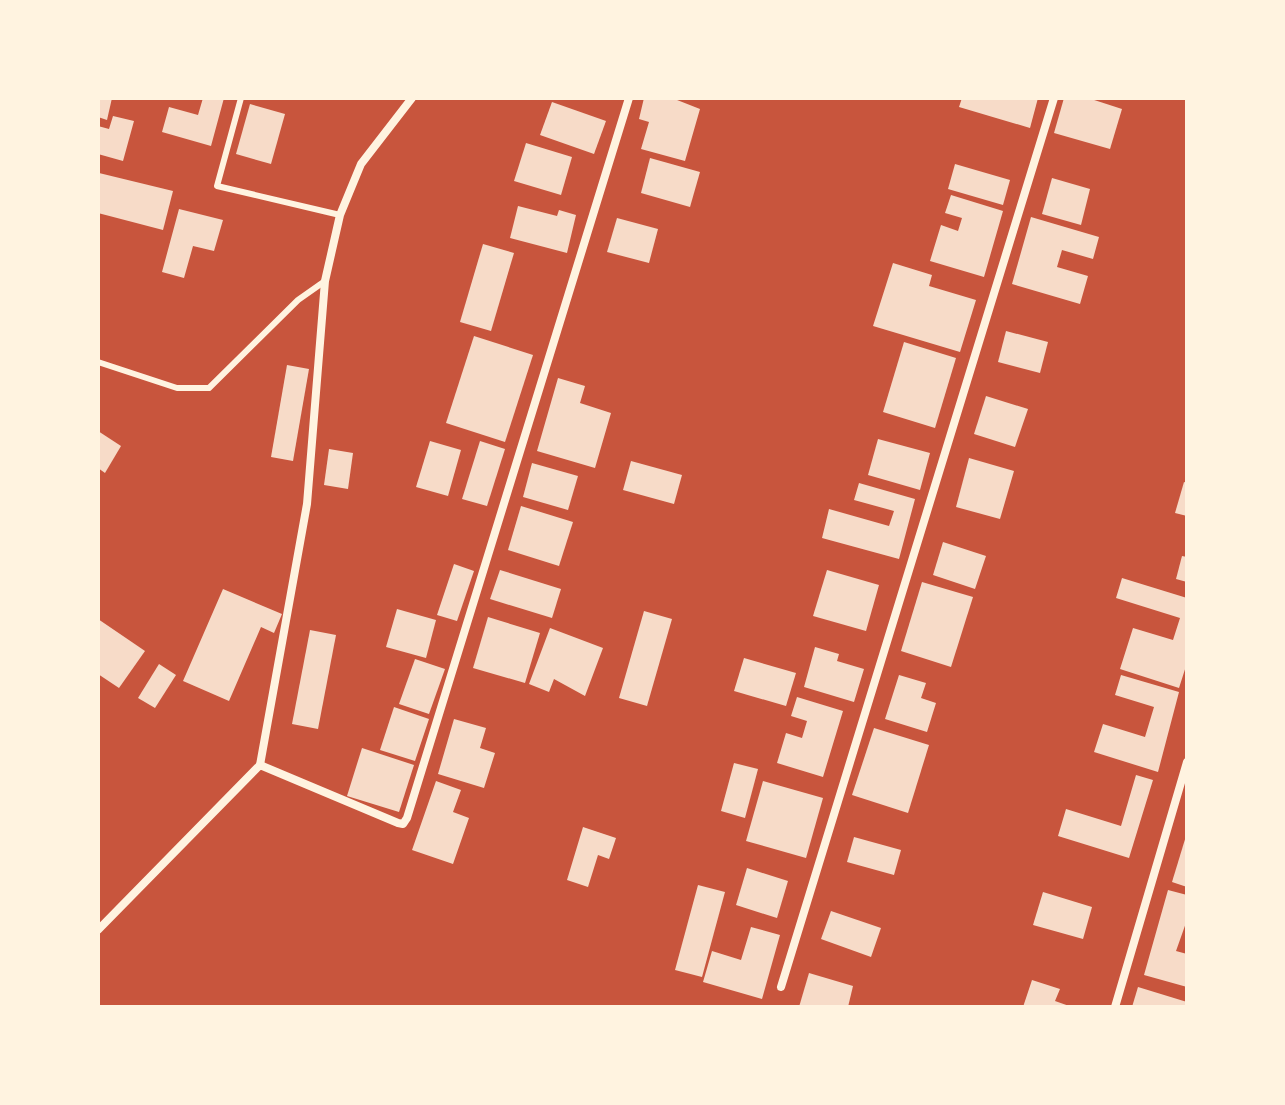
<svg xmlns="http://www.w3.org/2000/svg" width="1285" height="1105" font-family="Montserrat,sans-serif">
  <rect width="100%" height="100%" fill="#c8553d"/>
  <!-- building -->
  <g fill="#f7dbc8">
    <polygon points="98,98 112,98 107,120 98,117"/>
    <polygon points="203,98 224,98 211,146 162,132 169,107 198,115"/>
    <polygon points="644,98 672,98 700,109 685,161 641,149 649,122 639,119"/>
    <polygon points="962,98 1038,98 1030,128 959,107"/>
    <polygon points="1064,98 1088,98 1122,109 1110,149 1054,133"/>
    <polygon points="552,102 606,121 594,154 540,135"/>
    <polygon points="250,104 285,114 271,164 236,154"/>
    <polygon points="113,116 134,121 123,161 98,154 98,126 109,129"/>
    <polygon points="526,143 572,157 561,195 514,181"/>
    <polygon points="650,158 700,172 690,207 641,193"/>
    <polygon points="955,164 1010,180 1003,205 948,189"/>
    <polygon points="99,173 173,191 163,230 98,213"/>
    <polygon points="1052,178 1090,189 1081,225 1042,214"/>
    <polygon points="951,195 1003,211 984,277 930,261 941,225 958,231 962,218 945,213"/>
    <polygon points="518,206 557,216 559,210 576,215 567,253 510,238"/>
    <polygon points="179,209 223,220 214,251 193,246 184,278 162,272"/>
    <polygon points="1031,217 1099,237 1093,259 1062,250 1057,267 1088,276 1080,304 1012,284"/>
    <polygon points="617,218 658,229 649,263 607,252"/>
    <polygon points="483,244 514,253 491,331 460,322"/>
    <polygon points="893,263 932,275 929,286 976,300 960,352 873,326"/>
    <polygon points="1006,331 1048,342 1040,373 998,362"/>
    <polygon points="474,336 533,355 505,442 446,423"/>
    <polygon points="904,342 956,358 935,428 883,412"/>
    <polygon points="287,365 309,369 293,461 271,457"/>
    <polygon points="558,378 585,386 580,403 611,413 595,468 537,451"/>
    <polygon points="986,396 1028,409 1015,447 974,434"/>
    <polygon points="98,431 121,446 105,473 98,468"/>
    <polygon points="878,439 930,453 920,490 868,475"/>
    <polygon points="430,441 461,450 448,496 416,487"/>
    <polygon points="480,441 505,449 487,506 462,499"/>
    <polygon points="329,449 353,453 348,489 324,485"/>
    <polygon points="969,458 1014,471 1000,519 956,507"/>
    <polygon points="631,461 682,475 674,504 623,490"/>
    <polygon points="532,463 578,476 568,510 523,497"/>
    <polygon points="1184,482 1187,483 1187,516 1175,513"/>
    <polygon points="859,483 915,499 899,559 822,538 829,509 889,526 894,511 854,500"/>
    <polygon points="521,506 573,522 559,566 508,550"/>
    <polygon points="943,542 986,556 975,589 933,575"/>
    <polygon points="1182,556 1187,557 1187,582 1176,579"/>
    <polygon points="454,564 474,571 457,621 437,615"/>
    <polygon points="500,570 561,589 552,618 490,599"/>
    <polygon points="827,570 879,585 866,631 813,616"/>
    <polygon points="1122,578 1187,598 1187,663 1179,688 1120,669 1133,628 1173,640 1180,618 1116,598"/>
    <polygon points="922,582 973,597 951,667 901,651"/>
    <polygon points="223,589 282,614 274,633 261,627 229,701 183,681"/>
    <polygon points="397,609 436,620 426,658 386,647"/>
    <polygon points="644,611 672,619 647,706 619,698"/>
    <polygon points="488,617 540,633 525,683 473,668"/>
    <polygon points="98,619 145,651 119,688 98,674"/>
    <polygon points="550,628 603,648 585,696 554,679 549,692 529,684"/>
    <polygon points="310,630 336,635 318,729 292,724"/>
    <polygon points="815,647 839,654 837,661 864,669 854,702 804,687"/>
    <polygon points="744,658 796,673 786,706 734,691"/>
    <polygon points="415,659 445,669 429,714 399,704"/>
    <polygon points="159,664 176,675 155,708 138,698"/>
    <polygon points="899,675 926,683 921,698 936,703 927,732 885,719"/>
    <polygon points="1121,675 1179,692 1158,772 1094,752 1103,724 1145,737 1154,707 1115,695"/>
    <polygon points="797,697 843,711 823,777 777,763 786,733 802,738 807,721 791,716"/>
    <polygon points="394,707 429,719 415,761 380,750"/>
    <polygon points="454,719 486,728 480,748 495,753 484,788 438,774"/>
    <polygon points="874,728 929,745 908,813 852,795"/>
    <polygon points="362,748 414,765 399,812 347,796"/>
    <polygon points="734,763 758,769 745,818 721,811"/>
    <polygon points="1136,775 1153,780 1129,858 1058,836 1066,809 1121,826"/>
    <polygon points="436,781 461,790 453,812 469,818 453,864 412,850"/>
    <polygon points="763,781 823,798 806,858 746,841"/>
    <polygon points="583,827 616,838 609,859 598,855 588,887 567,880"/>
    <polygon points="1186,836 1187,836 1187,887 1172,882"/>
    <polygon points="854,837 901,850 894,875 847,862"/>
    <polygon points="747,868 788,881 777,918 736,905"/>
    <polygon points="698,885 725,892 702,977 675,970"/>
    <polygon points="1168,890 1187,895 1187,920 1176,951 1187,954 1187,987 1144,975"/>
    <polygon points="1043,892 1092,907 1083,939 1033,925"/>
    <polygon points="831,911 881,928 871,957 821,939"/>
    <polygon points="751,927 780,935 762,999 703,982 712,951 741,960"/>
    <polygon points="809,973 853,986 848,1007 799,1007"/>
    <polygon points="1032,980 1060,989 1055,1001 1072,1007 1023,1007"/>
    <polygon points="1138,987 1187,1002 1187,1007 1132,1007"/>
  </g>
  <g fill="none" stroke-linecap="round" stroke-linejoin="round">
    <!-- service -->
    <g stroke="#fff3e0" stroke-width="6">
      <polyline points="241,98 217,186 340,215"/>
      <polyline points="98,362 177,388 209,388 298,300 325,281"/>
    </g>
    <!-- minor -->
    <g stroke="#fff3e0" stroke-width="8">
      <polyline points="260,765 307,504 325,281 340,215 361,164 412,98"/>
      <polyline points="98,930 260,765 398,823 403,824 407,818 629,98"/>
      <polyline points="781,987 1054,98"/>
      <polyline points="1115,1007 1187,762"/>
    </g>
  </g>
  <!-- border -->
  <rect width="1285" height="1105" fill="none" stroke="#fff3e0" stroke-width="200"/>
</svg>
